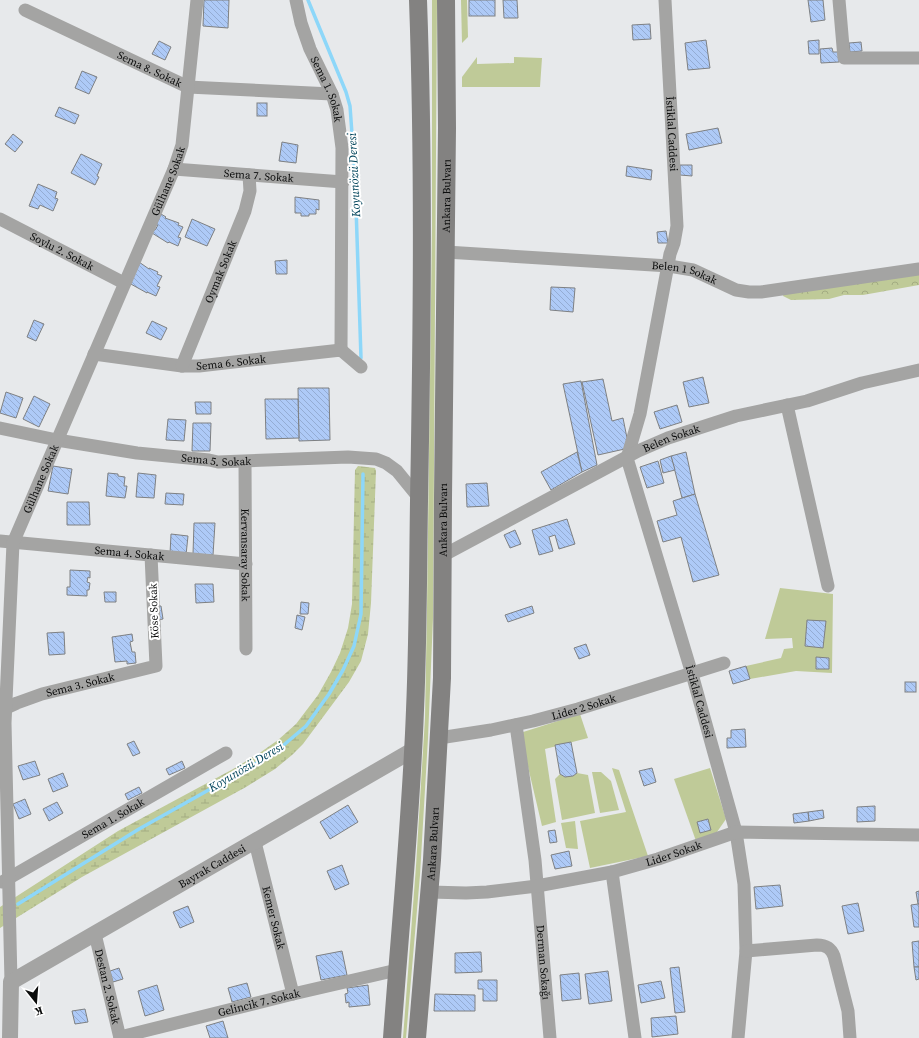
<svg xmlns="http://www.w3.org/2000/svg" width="919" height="1038" font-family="'Source Serif 4',serif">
  <defs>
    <pattern id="forest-crowns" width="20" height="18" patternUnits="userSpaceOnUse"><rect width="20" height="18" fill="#bfca98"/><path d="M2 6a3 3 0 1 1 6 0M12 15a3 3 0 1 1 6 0" fill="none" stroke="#a3ac82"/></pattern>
    <pattern id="wetland-marsh" width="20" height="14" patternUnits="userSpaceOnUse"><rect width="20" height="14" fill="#bfca98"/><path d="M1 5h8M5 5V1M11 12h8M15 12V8" fill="none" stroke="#a3ac82"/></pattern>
    <pattern id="building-back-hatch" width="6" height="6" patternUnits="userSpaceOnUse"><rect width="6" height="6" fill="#aecaf7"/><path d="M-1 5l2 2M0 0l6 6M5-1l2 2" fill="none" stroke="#94acd3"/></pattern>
  </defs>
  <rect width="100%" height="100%" fill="#e7e9eb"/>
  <!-- green -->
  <g fill="#bfca98">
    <polygon points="432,0 437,0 433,618 428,738 420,875 406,1038 403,1038 416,866 425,718 427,609 432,226"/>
    <polygon points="461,0 467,0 468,37 462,43"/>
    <polygon points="477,57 477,64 514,63 514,57 542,58 540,87 462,87 462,77"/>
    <polygon points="780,588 833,594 832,673 796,671 750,679 746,666 781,658 784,649 793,648 792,638 765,639"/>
    <polygon points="580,714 588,738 545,749 556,822 542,826 520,733"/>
    <polygon points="612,768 619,770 648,856 590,868 580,821 626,812"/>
    <polygon points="710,768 726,819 717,832 696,841 674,779"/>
    <polygon points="592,772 601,772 611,781 619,810 600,813"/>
    <polygon points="577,773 588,775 595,813 562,820 555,779 560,774 565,777 573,776"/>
    <polygon points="575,821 578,849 566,848 561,823"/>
  </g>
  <!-- forest -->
  <polygon fill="url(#forest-crowns)" points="919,263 919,285 863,295 844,295 829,299 791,300 783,296 786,286"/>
  <!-- wetland -->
  <polygon fill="url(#wetland-marsh)" points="358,466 375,468 376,471 371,603 368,634 361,661 349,682 303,744 292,755 275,769 246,787 82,877 0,928 0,907 118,831 235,768 261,752 278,740 296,724 318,695 331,672 340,653 348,628 352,604 355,470"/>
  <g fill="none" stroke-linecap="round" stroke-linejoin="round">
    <!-- stream -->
    <g stroke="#8dd7f9" stroke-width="3.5">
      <polyline points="308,0 346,92 350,106 355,176 361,358"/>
      <polyline points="18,904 139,829 255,764 279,749 306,726 329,694 343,670 354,646 361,614 363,474"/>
    </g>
  </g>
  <!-- building -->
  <g fill="url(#building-back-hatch)" stroke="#7e8082">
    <polygon points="204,0 229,0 228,28 203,26"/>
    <rect x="469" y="0" width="26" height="16"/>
    <polygon points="503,0 517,0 518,18 504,18"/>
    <polygon points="808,0 823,0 825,20 811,22"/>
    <polygon points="650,24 651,39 633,40 632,25"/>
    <polygon points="706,40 710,68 688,70 685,43"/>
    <polygon points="819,40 819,54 809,54 808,41"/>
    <polygon points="159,41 171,47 165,60 152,54"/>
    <polygon points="861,42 862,51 850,52 849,43"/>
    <polygon points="832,48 833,52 838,52 839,62 821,63 820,49"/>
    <polygon points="82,71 97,77 89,94 75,88"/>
    <rect x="257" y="103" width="10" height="13"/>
    <polygon points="59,107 79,115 75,124 55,116"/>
    <polygon points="718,128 722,143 689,150 686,134"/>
    <polygon points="13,134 23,142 15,152 5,144"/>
    <polygon points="282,142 298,145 296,163 279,161"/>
    <polygon points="81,154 102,164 97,176 99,177 95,185 71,173"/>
    <polygon points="680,165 692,165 692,176 680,175"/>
    <polygon points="627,166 652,170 651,180 626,176"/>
    <polygon points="38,184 57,192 55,198 58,199 53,211 40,205 38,209 29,206"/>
    <polygon points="295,197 319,200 319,210 316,209 316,214 309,214 309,216 301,216 301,213 295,213"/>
    <polygon points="161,214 166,217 165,218 179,223 178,225 183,227 178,237 181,238 178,246 169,242 168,243 152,233 154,230 155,230 158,225 156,225"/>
    <polygon points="192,219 215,229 207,246 185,237"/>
    <polygon points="666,231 668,243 658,243 657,232"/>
    <polygon points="287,260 287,274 276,274 275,261"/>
    <polygon points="139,262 149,269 149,268 158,272 157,274 162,276 157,286 160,287 156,296 147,292 147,293 129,283"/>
    <polygon points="551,287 575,288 573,312 550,310"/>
    <polygon points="34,320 44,324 36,341 27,337"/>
    <polygon points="152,321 167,328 161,340 146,333"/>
    <polygon points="703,377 709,403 689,407 683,382"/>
    <polygon points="603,379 612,421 623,418 629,448 598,455 582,382"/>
    <polygon points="581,381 597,465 582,472 563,384"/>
    <polygon points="298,388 329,388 330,440 299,441"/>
    <polygon points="6,392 23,398 16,418 0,413"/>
    <polygon points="34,396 50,404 39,427 23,419"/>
    <polygon points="265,399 298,399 299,438 266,439"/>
    <polygon points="195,402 211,402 211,414 196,414"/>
    <polygon points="677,405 682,422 660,429 654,412"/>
    <polygon points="168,419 186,420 184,441 166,440"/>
    <polygon points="193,423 211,423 210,451 192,451"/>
    <polygon points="577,452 582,472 551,490 541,472"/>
    <polygon points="686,452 695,494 682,498 671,456"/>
    <polygon points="671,456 675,470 663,473 660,460"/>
    <polygon points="658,461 664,483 647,488 640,467"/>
    <polygon points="53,466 72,469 68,494 48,491"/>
    <polygon points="108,473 118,474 118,476 125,477 124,486 127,486 125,498 106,496"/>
    <polygon points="138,473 156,475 154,498 136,497"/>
    <polygon points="487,483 489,506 467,507 466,484"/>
    <polygon points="166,493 184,494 183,505 165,504"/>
    <polygon points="695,494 719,575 693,582 681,537 663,542 657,521 677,515 673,501"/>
    <polygon points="67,502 89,502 90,525 67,525"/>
    <polygon points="567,519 575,544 559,549 555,535 549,537 553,551 539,555 532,530"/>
    <polygon points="194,523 215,523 213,555 193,554"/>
    <polygon points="515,530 521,544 510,548 504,535"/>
    <polygon points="171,534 188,536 186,555 170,554"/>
    <polygon points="70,570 90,571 90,578 88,577 87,582 90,583 89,590 87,590 87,596 67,595 67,587 70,587"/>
    <polygon points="195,584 213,584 214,602 196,603"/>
    <polygon points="104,592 116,592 116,602 105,602"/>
    <polygon points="301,602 309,603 308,614 300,614"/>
    <polygon points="155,606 161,606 163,619 157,620"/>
    <polygon points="532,606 534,613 508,622 505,615"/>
    <polygon points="297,615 305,617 302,630 295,628"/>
    <polygon points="807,620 826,621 823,648 805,646"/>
    <polygon points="64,632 65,654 49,655 47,633"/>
    <polygon points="132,634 133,641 130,642 132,652 135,652 136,663 127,664 127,661 115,662 112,637"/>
    <polygon points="586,644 590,655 579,659 574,648"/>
    <polygon points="816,657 829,658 829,669 816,669"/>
    <polygon points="746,666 750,679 733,684 729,671"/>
    <rect x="905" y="682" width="11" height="10"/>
    <polygon points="745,729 746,747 727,748 727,738 731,738 731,730"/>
    <polygon points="134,741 140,753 133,756 127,744"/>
    <polygon points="571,742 577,773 573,776 565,777 560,774 555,745"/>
    <polygon points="35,761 40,775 23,780 18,766"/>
    <polygon points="182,761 185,768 169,775 166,769"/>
    <polygon points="652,768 656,782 644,786 639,771"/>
    <polygon points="63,773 68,786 53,792 48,779"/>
    <polygon points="139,787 142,793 128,800 125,794"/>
    <polygon points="25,799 31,814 19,819 13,804"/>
    <polygon points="57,802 63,813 49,821 43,809"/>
    <polygon points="348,805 358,822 330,839 320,822"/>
    <polygon points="875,806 875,821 857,822 857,807"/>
    <polygon points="823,810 824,818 809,821 808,812"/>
    <polygon points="808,812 809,821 794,823 793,814"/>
    <polygon points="708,819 711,830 700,833 697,822"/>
    <polygon points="555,830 557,842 550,843 548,831"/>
    <polygon points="569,851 572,866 555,869 551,855"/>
    <polygon points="342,865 349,884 335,890 327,871"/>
    <polygon points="780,885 783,906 756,909 754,887"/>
    <polygon points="919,891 919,904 918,904 916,892"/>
    <polygon points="858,903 864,931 848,934 842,906"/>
    <polygon points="918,904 919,904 919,927 914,927 911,905"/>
    <polygon points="188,906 194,922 180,928 173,912"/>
    <polygon points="919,941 919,967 914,967 912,942"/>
    <polygon points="342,951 347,975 321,980 316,956"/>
    <polygon points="481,952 482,972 455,973 455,953"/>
    <polygon points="679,967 685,1012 675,1013 670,968"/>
    <polygon points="914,967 919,967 919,979 916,980"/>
    <polygon points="119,968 123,979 113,982 110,971"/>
    <polygon points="608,971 612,1001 589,1004 585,974"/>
    <polygon points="579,973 581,999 562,1001 560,975"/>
    <polygon points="478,980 497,980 497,1001 483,1001 483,989 478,989"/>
    <polygon points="661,981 665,998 641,1003 638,985"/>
    <polygon points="247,983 251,997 232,1002 228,988"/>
    <polygon points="157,985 164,1010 145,1016 138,991"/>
    <polygon points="368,985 370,1005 349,1007 349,1002 346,1003 345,994 348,993 347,988"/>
    <polygon points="435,994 475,995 475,1011 434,1011"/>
    <polygon points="85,1009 88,1022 75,1024 72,1011"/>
    <polygon points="676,1016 678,1034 652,1037 651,1018"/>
    <polygon points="223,1021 228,1038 210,1038 206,1026"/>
  </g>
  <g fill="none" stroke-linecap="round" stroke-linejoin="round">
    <!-- minor -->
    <g stroke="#a4a4a3" stroke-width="13">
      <path id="s1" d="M296,0L301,23L310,49L332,94L337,110L342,148L341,350"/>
      <path id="s2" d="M665,0L677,226L674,243L670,254L640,414L627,458L692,674L736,832L744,884L746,951L738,1038"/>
      <polyline points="839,0 844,58 919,58"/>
      <path id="s3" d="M25,10L188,87L332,94"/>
      <path id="s4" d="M174,169L343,182"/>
      <path id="s5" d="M0,219L124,283"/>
      <path id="s6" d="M446,252L669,266L693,270L736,290L749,292H761L919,269"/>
      <path id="s7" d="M94,354L182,366H199L341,350L361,367"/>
      <path id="s8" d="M182,366L245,211L250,191L249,175"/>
      <polyline points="787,405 828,586"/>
      <path id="s9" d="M0,428L57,440L137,453L209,460L218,462L348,457L376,459L386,463L397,471L419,498"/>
      <path id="s10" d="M245,462L246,649"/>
      <path id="s11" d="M0,541L246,564"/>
      <path id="s12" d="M442,556L638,451L668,438L736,416L807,401L862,383L919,370"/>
      <path id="s13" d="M6,708L17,703L42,694L156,666L151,555"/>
      <path id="s14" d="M516,725L535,860L550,1038"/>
      <path id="s15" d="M439,738L491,730L533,721L578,709L724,663"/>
      <path id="s16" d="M255,842L293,994"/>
      <polyline points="612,872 635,1038"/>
      <path id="s17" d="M2,882L226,753"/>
      <path id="s18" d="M430,892L466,893L487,892L537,886L612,872L658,859L736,832L919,835"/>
      <path id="s19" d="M95,934L120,1038"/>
      <path d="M746,951L817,945C826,945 831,948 834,956L848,1011L850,1038"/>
      <path id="s20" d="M11,982L5,723L13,543L174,169L182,145L197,0"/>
      <path id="s21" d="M120,1037L293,994L397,970"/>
    </g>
    <!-- tertiary -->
    <path stroke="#a4a4a3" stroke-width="16" id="s22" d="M10,1038L11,982L413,750"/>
    <!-- secondary -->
    <g stroke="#838281" stroke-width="18">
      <path d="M392,1038C400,929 411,819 415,710C418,640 418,571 419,501C422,334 424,167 418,0"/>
      <path id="s23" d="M417,1038L432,860L442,678L443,498L447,128L446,0"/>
    </g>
  </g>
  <g text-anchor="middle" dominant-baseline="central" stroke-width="4" stroke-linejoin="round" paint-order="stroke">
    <!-- street labels -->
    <g font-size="11" fill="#0b0c0c" stroke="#fff">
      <text stroke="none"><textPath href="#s3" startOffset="138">Sema 8. Sokak</textPath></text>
      <text stroke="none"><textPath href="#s1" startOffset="95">Sema 1. Sokak</textPath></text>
      <text stroke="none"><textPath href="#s2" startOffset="134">İstiklal Caddesi</textPath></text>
      <text stroke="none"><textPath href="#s4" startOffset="85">Sema 7. Sokak</textPath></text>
      <text stroke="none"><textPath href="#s20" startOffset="833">Gülhane Sokak</textPath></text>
      <text stroke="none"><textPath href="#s23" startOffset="843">Ankara Bulvarı</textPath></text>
      <text stroke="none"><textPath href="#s5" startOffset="70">Soylu 2. Sokak</textPath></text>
      <text stroke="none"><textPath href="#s8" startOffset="102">Oymak Sokak</textPath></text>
      <text stroke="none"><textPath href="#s6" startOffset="240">Belen 1 Sokak</textPath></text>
      <text stroke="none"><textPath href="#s7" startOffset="138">Sema 6. Sokak</textPath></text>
      <text stroke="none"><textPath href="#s12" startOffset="258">Belen Sokak</textPath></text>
      <text stroke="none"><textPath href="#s9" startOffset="219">Sema 5. Sokak</textPath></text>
      <text stroke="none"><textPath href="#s20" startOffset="509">Gülhane Sokak</textPath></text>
      <text stroke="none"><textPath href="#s23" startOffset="519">Ankara Bulvarı</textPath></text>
      <text stroke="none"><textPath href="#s11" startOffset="130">Sema 4. Sokak</textPath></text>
      <text stroke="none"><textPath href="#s10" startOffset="93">Kervansaray Sokak</textPath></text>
      <text transform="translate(154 611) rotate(-92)">Köse Sokak</text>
      <text stroke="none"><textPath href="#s13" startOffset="78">Sema 3. Sokak</textPath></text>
      <text stroke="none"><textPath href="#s2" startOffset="718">İstiklal Caddesi</textPath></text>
      <text stroke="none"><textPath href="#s15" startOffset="148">Lider 2 Sokak</textPath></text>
      <text stroke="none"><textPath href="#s17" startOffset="128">Sema 1. Sokak</textPath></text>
      <text stroke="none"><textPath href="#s23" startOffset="195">Ankara Bulvarı</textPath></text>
      <text stroke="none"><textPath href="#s18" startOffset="248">Lider Sokak</textPath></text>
      <text stroke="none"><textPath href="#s22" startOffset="288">Bayrak Caddesi</textPath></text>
      <text stroke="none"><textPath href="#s16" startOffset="78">Kemer Sokak</textPath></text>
      <text stroke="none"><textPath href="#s14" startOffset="239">Derman Sokağı</textPath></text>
      <text stroke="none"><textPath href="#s19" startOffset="54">Destan 2. Sokak</textPath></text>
      <text stroke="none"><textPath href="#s21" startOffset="143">Gelincik 7. Sokak</textPath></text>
    </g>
    <!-- water labels -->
    <g font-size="12" font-style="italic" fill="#01445b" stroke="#fff">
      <text transform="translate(354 175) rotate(-93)">Koyunözü Deresi</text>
      <text transform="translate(246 767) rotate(-31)">Koyunözü Deresi</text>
    </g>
  </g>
  <!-- north arrow -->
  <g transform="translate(36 1002) rotate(163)" stroke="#ffffff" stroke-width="3" paint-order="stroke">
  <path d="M0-3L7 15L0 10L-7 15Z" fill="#0b0c0c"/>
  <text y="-6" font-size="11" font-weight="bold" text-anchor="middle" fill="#0b0c0c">K</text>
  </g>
</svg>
